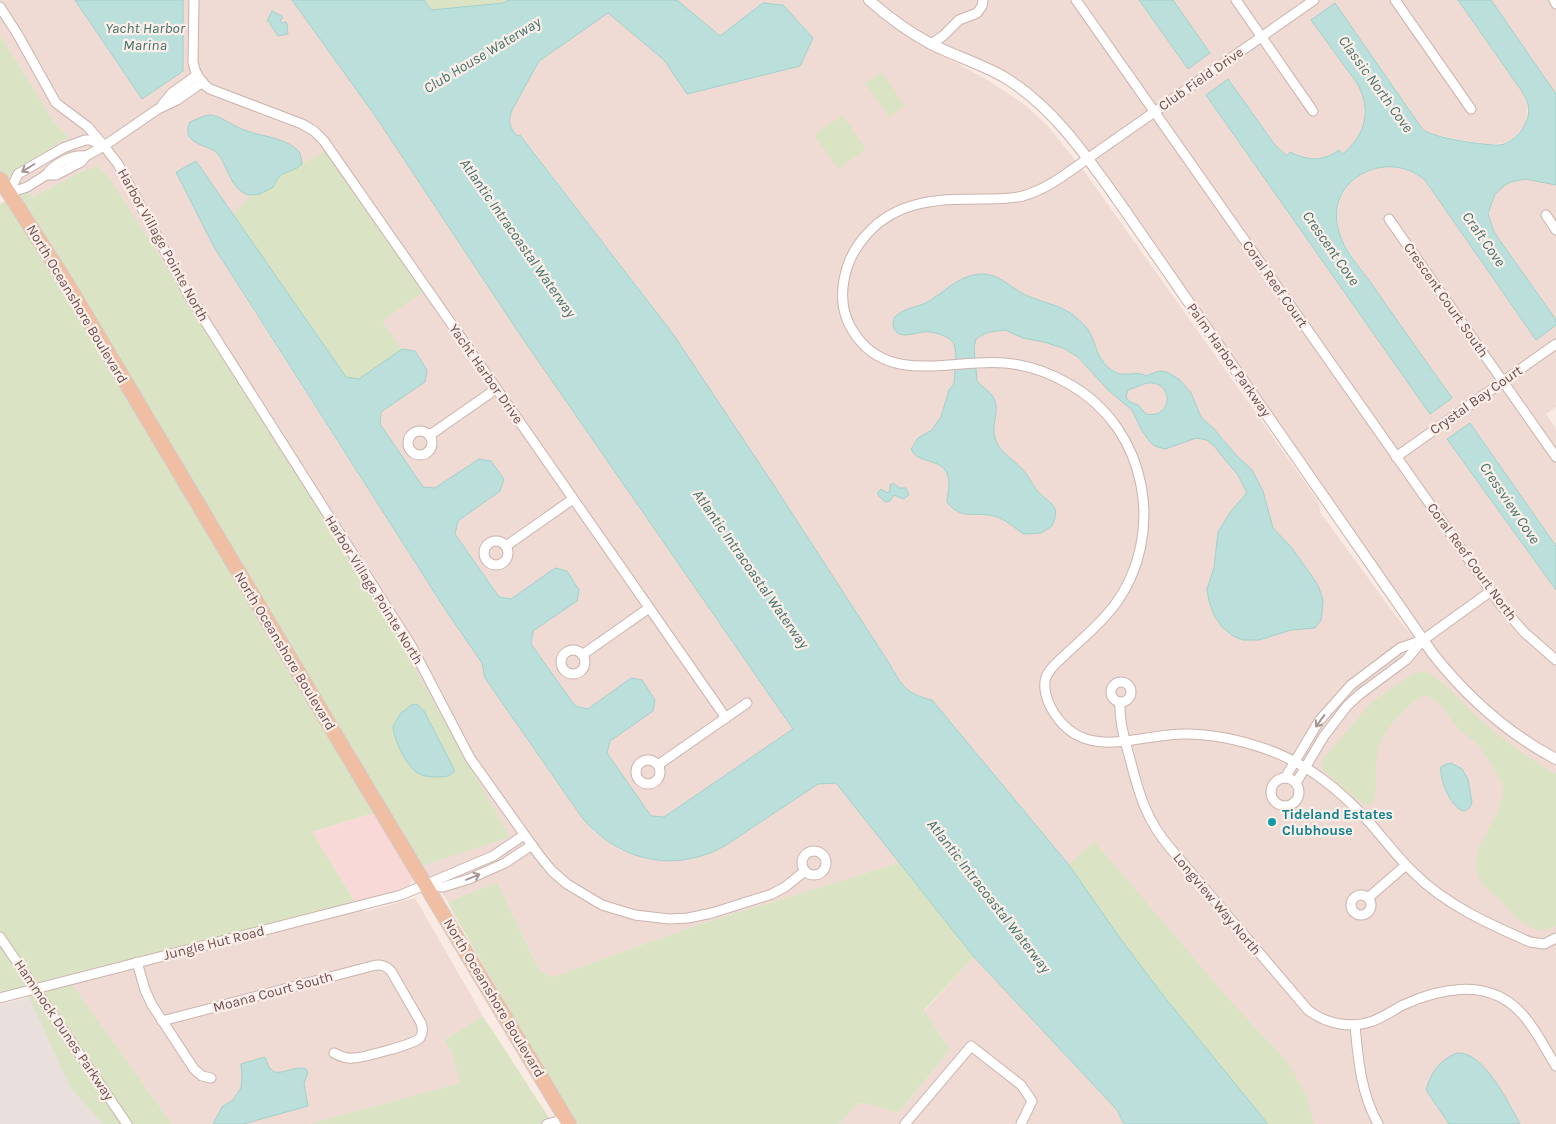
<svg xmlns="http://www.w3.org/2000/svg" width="1556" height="1124" font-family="Karla,sans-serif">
  <rect width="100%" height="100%" fill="#f9ebe3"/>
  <!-- residential -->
  <g fill="#efdbd3">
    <polygon points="0,0 75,0 142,99 183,71 183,0 292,0 376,117 521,336 793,729 664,817 651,816 607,753 610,741 653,711 631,678 588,709 575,706 531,644 533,631 577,601 579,590 567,571 555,569 511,599 499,597 455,533 458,521 500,491 504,479 491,461 479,459 435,489 422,487 379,424 381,412 425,382 427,370 415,351 402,349 346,377 196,162 176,171 214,247 262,324 445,609 482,663 485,678 583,819 594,832 620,850 650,860 676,861 692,859 720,849 818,784 836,783 899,863 706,922 553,977 540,971 497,882 448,902 422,866 509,837 394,631 84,170 32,197 14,169 69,137 55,123 0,35"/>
    <polygon points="677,0 862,0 878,16 902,33 991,82 1025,105 1047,125 1085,172 1319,502 1320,512 1395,615 1461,693 1556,764 1556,1124 1268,1124 1117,934 1069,865 932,701 919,697 908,692 901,685 889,663 773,484 673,334 521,135 517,136 509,126 509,118 512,110 539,61 608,13 664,60 688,94 763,3 720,36"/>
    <polygon points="876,0 1139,0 1188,69 1210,53 1173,0 1458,0 1521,90 1528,104 1526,120 1524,127 1514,138 1505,143 1487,145 1427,133 1312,20 1357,83 1363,94 1365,117 1363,128 1352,146 1342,154 1339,150 1326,158 1318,160 1310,160 1291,152 1288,156 1275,145 1228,80 1206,95 1452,398 1356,262 1339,234 1337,214 1340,199 1351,181 1361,174 1372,168 1388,166 1399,167 1421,176 1425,180 1536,339 1556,325 1556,407 1546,414 1556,429 1556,546 1470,423 1447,439 1556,590 1556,753 1528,738 1505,721 1467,686 1436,650 1039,98 933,40 891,13"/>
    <polygon points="1491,0 1556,0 1556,94"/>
    <polygon points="1525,179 1556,185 1556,320 1494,232 1491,224 1489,208 1495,194 1505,185 1511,182"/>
    <polygon points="415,898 483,1016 444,1040 451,1051 460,1083 309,1124 172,1124 71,983 359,910 368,911"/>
    <polygon points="974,957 1117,1110 1124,1124 839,1124 858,1103 869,1104 898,1113 950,1050 924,1011"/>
  </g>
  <!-- commercial -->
  <polygon fill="#f8d9d8" points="373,813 411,875 412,879 409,887 404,891 355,904 351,895 312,832"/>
  <!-- industrial -->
  <polygon fill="#e9e0dd" points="29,997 71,1089 103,1124 0,1124 0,1005"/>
  <!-- green -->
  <g fill="#dae4c4">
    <polygon points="424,0 508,0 504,3 431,10"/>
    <polygon points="0,35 55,123 69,137 14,170 32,197 84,170 98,166 109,177 295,469 394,631 510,837 422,866 355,761 0,172"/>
    <polygon points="882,72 905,106 889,117 865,83"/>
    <polygon points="843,115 866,149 838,169 814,135"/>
    <path d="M332,147L429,288L382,321L402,349L359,380L346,377L233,215C239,209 244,201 251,196C263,188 268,195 278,178Z"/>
    <polygon points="8,199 349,765 373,813 312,832 351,895 355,904 67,977 172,1124 103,1124 71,1089 24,987 0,993 0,204"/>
    <path d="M1422,671C1439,673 1468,710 1483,722C1506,742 1530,760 1556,774V926C1544,933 1533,931 1522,922C1513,916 1508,908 1501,901C1496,895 1488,892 1484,886C1479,879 1474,867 1476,858C1477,847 1490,827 1495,817C1499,809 1504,796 1503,788C1502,781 1486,756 1481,749C1475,740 1463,734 1456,726C1446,714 1446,707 1431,698C1422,692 1416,700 1409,706C1388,727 1379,735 1376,767C1375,776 1379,802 1369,805C1363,807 1328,774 1322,769V760L1371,703L1412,674Z"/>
    <polygon points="1094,841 1234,1005 1286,1060 1305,1092 1314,1124 1268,1124 1162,994 1117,934 1069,865"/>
    <polygon points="899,863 974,957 924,1010 950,1050 898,1113 869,1104 858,1103 839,1124 576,1124 452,911 448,902 497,882 540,971 553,977 706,922"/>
    <polygon points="483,1016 553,1124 309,1124 460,1083 451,1051 444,1040"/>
  </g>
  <!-- water -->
  <g fill="#bbe0db" stroke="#a2d0cb" fill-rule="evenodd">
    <polygon points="75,0 183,0 183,71 142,99"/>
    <path d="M292,0H424L431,10L504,3L508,0H677L720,36L763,3L783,5L813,38L800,66L687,94L664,60L608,13L539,61L512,110C508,121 509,127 517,136L520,135L673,334L773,484L889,663C901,685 906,694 932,700L1069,865L1117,934L1162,994L1268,1124H1124L1117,1110L974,957L836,783L818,784C795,799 773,814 750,829C736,838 723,849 707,854C661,871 614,855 583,819L485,678L482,663L445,609L214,247L176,172L196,161L346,377L359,379L402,349L415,351L427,370L425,382L381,412L380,424L423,487L435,488L479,459L491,461L504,479L500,491L458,521L455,534L499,597L511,599L555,568L567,571L579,590L577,601L533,631L531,644L575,706L588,709L631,678L642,680L655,700L653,711L610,741L607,753L651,816L664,817L793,729L521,336L376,117Z"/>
    <polygon points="1139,0 1173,0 1210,53 1188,69"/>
    <path d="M1458,0H1491L1556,94V185L1525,179L1511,182L1505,185L1495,194L1488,213L1494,232L1556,320V325L1536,340L1425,180C1386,147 1323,180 1339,232C1344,250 1360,268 1371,283C1398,322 1425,360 1452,398L1430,414L1206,95L1228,79L1275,145L1287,156L1290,152C1309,161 1322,162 1339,150L1343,154C1366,134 1372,110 1357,83L1311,20L1335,3L1423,130C1435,138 1486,146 1500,145C1517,142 1532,121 1528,104C1527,99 1523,94 1521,90Z"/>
    <polygon points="272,11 283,17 280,21 282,23 286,22 287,24 288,34 278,36 270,24 271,22 267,21"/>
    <path d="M211,115C225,118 234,127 247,131C264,137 288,138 300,153L302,164C297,170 286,171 279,177C276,180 275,184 273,187C269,190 263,192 259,194C229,202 229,158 213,150C202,144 181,142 190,122L204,116Z"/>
    <path d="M980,274C1000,273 1011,289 1028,296C1052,306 1066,305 1085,326C1097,339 1093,355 1110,369C1124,380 1135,369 1146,376L1159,371L1167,372L1180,380L1191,393L1201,417L1214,429L1236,455L1252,470L1263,491L1273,528L1292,548L1318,585L1323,600L1322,614L1321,620L1315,628L1291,630L1259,640H1243L1233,636L1222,627L1214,615L1209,601L1207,589L1214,568L1218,532L1231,511L1246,494V491L1238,475L1226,461L1214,446L1207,440L1196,438L1165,449L1155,446L1150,442L1141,429L1132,410L1108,390L1078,357L1063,348L1044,342L1023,338L1005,330L989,332L982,335L976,339L974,347L977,381C983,388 992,392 995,401C1000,418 986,430 1001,449C1007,457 1016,462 1023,470C1029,476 1031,483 1036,489C1047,504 1063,503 1052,526L1041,533L1024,534C1014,528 1006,519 994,516C975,511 961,521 947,502C947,495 950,488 949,481C946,455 919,467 911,449L918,438L932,430L941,417L949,390L954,384L956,355L954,343C946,335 934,331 924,332C913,333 896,341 893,325C893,321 894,317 897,315C905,308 918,307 926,303C945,292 957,276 980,274ZM1147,383C1175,380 1173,420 1146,414L1138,405L1130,402L1126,397L1128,390Z"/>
    <polygon points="1470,423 1556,546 1556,590 1447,439"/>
    <polygon points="893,483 899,488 906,488 909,495 903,499 894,495 890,501 885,502 878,495 878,492 881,489 888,493 890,490 890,485"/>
    <path d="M413,704L418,705L424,711L454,769V772C450,776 445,777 440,777C432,777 423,777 416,772C406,765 393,738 393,726L401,713Z"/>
    <path d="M1451,763L1462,769L1468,779L1472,803L1470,807L1465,811C1452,811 1439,779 1441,767L1446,764Z"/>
    <path d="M1457,1053C1484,1051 1509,1104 1520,1124H1449L1426,1090C1431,1072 1440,1060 1457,1053Z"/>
    <path d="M265,1057L269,1067L274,1072C285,1074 297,1065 306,1069L308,1072L304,1084L308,1106L243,1124H213L222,1107L233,1100L241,1088L242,1078L241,1064Z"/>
  </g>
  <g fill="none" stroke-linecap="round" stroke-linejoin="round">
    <!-- minor casing -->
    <g stroke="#cbb3ae" stroke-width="11">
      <g id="minor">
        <path d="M194,0L193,62C195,73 201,83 210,89L302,124L314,131L324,141L726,718"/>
        <polyline points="1076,0 1500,604 1524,632 1556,660"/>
        <polyline points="1236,0 1313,111"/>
        <path d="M1314,0L1063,176C1050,185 1037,192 1023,196C1010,199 997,199 985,199C941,199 898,199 867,234C855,247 847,263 844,280C840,301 844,320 857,337C892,385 956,358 1005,363C1027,365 1050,373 1069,384C1148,428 1167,535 1114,606C1100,624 1082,639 1066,654C1059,661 1050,667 1046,677C1043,686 1046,697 1050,706C1081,765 1135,734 1185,734C1213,734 1240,740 1266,749C1308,764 1339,789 1369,822C1384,839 1398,858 1414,873C1446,905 1489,924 1530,942L1544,944L1556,938"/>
        <polyline points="1395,0 1471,109"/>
        <polyline points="1554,0 1556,4"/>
        <polyline points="0,7 18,35 56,103 88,127 104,146 118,164 191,299 412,647 470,758 539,855 552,871 567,884 602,905 635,915 669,919 688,918 712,913 772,894 785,887 805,871"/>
        <polyline points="931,44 943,36 959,20 977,13 982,6 983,0"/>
        <polyline points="162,105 172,93 197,75"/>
        <path d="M46,175C54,164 72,154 86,156"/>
        <polyline points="9,193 27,187 46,175 56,175 81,162 86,156 104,146 158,109 177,100 203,82"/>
        <polyline points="9,193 18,174 63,148 85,140 90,140 103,145"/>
        <polyline points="1546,215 1556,230"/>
        <polyline points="1389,219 1556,457"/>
        <circle cx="420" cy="443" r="12"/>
        <polyline points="430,435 496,389"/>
        <polyline points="1396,457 1556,344"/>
        <circle cx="496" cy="553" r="12"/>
        <polyline points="506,546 573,499"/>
        <circle cx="573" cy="662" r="12"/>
        <polyline points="582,655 649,608"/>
        <circle cx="1121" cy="692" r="10"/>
        <path d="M1120,702C1119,722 1125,740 1130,759C1139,794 1146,820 1171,849L1308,1010C1326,1024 1351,1029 1373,1021C1384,1017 1393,1010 1403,1005C1438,989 1483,979 1515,1007C1532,1022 1544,1047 1556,1066"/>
        <circle cx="648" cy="772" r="12"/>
        <polyline points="658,765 747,703"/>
        <circle cx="1285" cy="792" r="14"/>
        <polyline points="1285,778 1319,721 1351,685 1400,648 1423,640"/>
        <polyline points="1296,783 1324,736 1347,706 1360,694 1406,660 1423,640 1491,591"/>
        <circle cx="814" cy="863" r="12"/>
        <polyline points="426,885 443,887 469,879 505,863 532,845"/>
        <circle cx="1361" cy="905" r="10"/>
        <polyline points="1368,898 1406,865"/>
        <polyline points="0,937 127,1124"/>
        <polyline points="137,962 145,990 152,1005 194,1069 202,1076 211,1078"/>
        <polyline points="0,998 401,895 493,856 524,835"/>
        <path d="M162,1021L372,966C380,964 385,965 391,971L421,1023C423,1028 423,1033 420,1038C415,1044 362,1058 353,1058C346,1059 340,1056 334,1053"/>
        <path d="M1355,1025C1358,1060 1361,1093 1378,1124"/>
        <polyline points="547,1124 566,1119"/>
        <polyline points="905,1124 971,1046 1021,1085 1032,1101 1021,1124"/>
      </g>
    </g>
    <!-- tertiary casing -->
    <g stroke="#cbb3ae" stroke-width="12">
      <path id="tertiary" d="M869,0C888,17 909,32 931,44C955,56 981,64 1004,77C1053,107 1085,154 1117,199L1433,654C1467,697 1507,733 1556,759"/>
    </g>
    <!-- primary casing -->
    <g stroke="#d4caca" stroke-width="16">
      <polyline id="primary" points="0,179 69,287 351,761 569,1124"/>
    </g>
    <!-- minor -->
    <use href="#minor" stroke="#fff" stroke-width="9"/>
    <!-- tertiary -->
    <use href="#tertiary" stroke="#fff" stroke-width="10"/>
    <!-- primary -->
    <use href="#primary" stroke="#f0bfa3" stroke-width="14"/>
  </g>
  <!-- one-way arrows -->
  <defs><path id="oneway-shaft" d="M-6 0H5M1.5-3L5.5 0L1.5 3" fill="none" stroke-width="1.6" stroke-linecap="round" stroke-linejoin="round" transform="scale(1.25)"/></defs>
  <g stroke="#a89594">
    <use href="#oneway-shaft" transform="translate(28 168) rotate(148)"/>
    <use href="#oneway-shaft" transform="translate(1320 721) rotate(126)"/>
    <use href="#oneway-shaft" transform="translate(473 877) rotate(-22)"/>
  </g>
  <!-- markers -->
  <circle fill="#0f9aa8" stroke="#fcefe9" stroke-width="2" cx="1272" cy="822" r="5"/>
  <g text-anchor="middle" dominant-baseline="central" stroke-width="4.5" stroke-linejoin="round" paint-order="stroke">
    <!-- street labels -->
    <g font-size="14" fill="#6e4f4d" stroke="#fcefe9">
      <text transform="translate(1201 79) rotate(-35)">Club Field Drive</text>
      <text transform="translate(163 245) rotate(61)">Harbor Village Pointe North</text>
      <text transform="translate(1275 284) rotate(55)">Coral Reef Court</text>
      <text transform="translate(1446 300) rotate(55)">Crescent Court South</text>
      <text transform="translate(77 304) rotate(59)">North Oceanshore Boulevard</text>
      <text transform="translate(1229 360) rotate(55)">Palm Harbor Parkway</text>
      <text transform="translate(486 374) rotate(55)">Yacht Harbor Drive</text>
      <text transform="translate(1476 400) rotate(-35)">Crystal Bay Court</text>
      <text transform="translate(1472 562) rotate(54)">Coral Reef Court North</text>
      <text transform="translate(374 590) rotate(58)">Harbor Village Pointe North</text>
      <text transform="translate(285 651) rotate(59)">North Oceanshore Boulevard</text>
      <text transform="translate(1217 904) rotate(50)">Longview Way North</text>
      <text transform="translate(214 943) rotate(-14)">Jungle Hut Road</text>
      <text transform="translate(273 992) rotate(-15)">Moana Court South</text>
      <text transform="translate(494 998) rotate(59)">North Oceanshore Boulevard</text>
      <text transform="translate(64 1030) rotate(56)">Hammock Dunes Parkway</text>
    </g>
    <!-- culture labels -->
    <g font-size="14" font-weight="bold" fill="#0d838f" stroke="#fcefe9" text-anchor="start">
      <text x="1282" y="814">Tideland Estates<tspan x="1282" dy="16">Clubhouse</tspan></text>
    </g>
    <!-- water labels -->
    <g font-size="15" font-style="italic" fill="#42726c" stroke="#fcefe9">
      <text x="145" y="28">Yacht Harbor<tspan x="145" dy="17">Marina</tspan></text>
      <text transform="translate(482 55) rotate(-31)">Club House Waterway</text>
      <text transform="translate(1376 84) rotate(54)">Classic North Cove</text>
      <text transform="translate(518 238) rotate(55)">Atlantic Intracoastal Waterway</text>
      <text transform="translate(1484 239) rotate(55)">Craft Cove</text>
      <text transform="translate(1331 248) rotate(55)">Crescent Cove</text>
      <text transform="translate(1510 503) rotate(56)">Cressview Cove</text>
      <text transform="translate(751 569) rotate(55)">Atlantic Intracoastal Waterway</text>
      <text transform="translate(989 896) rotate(52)">Atlantic Intracoastal Waterway</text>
    </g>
  </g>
</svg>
